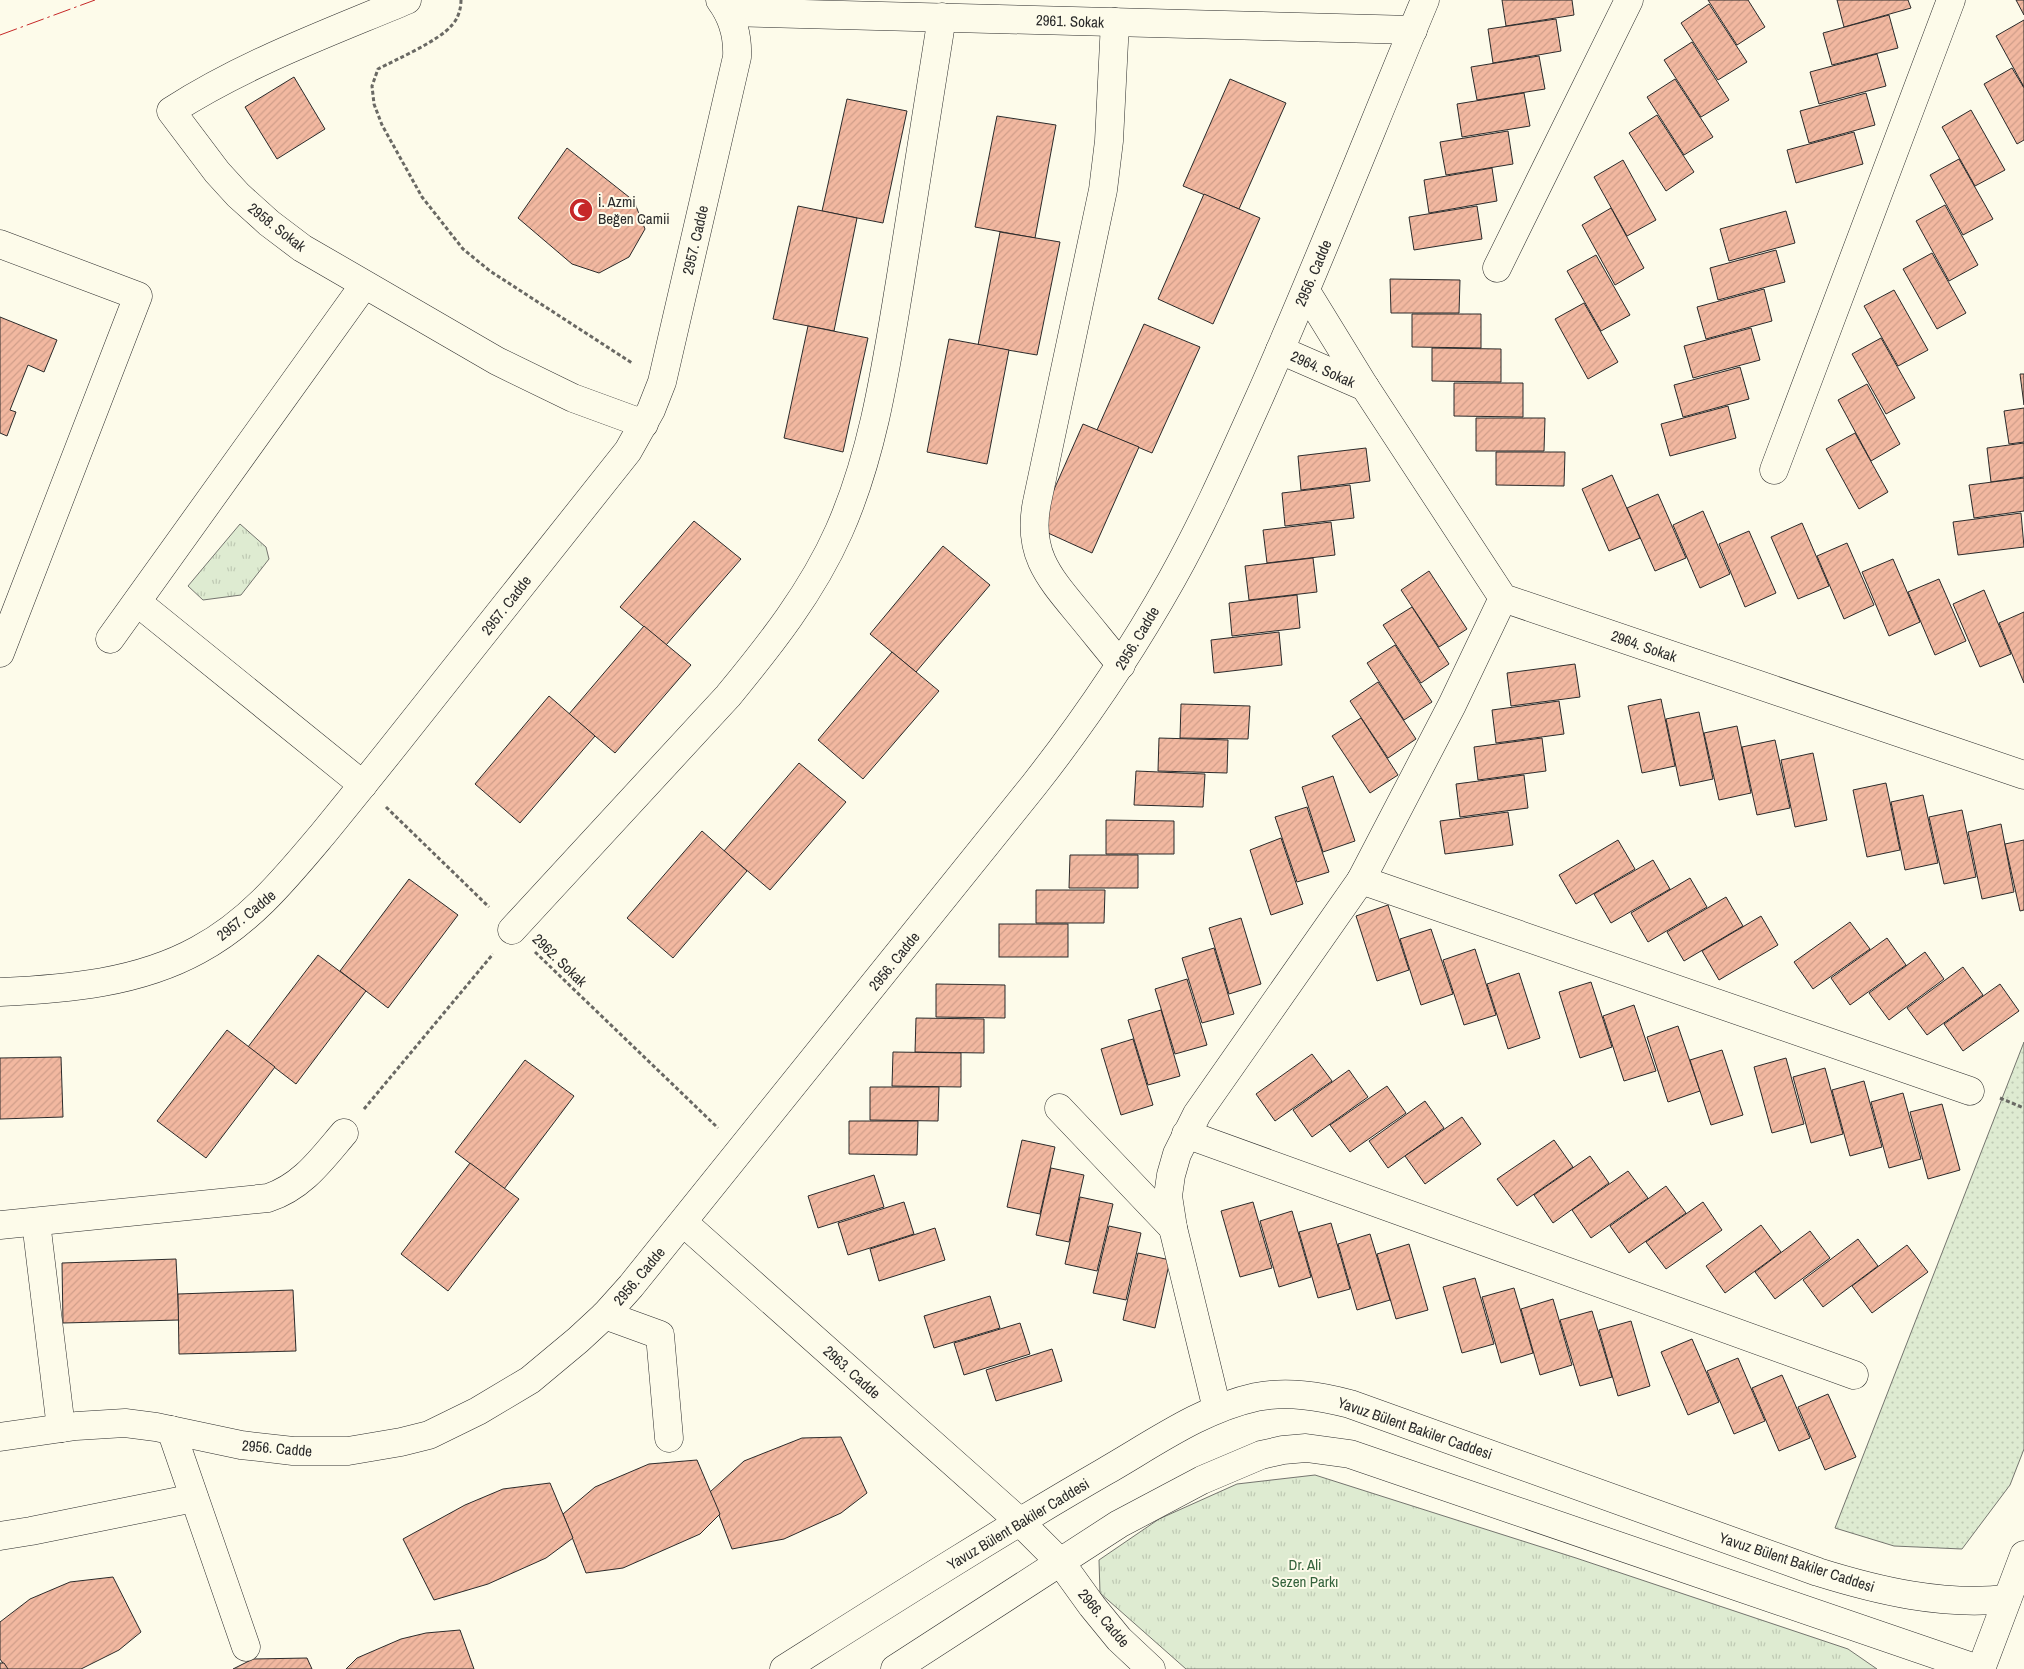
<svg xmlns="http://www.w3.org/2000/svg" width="2024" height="1669" font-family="'Archivo Narrow',sans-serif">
  <defs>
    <pattern id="grass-dots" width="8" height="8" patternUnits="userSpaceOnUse" patternTransform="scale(1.25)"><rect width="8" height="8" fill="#deebd1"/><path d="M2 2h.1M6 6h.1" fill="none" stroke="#bfcab4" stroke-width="1.8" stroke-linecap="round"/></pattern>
    <pattern id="park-tufts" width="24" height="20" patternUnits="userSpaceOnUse" patternTransform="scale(1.25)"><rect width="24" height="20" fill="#deebd1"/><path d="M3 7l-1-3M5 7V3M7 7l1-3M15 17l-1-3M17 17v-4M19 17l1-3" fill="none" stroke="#bfcab4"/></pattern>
    <pattern id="building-hatch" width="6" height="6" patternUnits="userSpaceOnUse" patternTransform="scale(1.25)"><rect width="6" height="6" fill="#f2b8a0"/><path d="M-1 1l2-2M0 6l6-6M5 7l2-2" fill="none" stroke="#d09e8a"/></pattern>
  </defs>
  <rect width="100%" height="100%" fill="#fdfbea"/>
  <!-- grass -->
  <polygon fill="url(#grass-dots)" stroke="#74746e" points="2024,1042 2024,1449 2010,1485 1962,1549 1894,1546 1835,1528"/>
  <!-- park -->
  <g fill="url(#park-tufts)" stroke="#74746e">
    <polygon points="240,524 266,547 269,559 241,595 203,600 188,586"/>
    <polygon points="1315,1475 1576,1558 1848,1649 1877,1669 1186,1669 1100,1593 1099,1560 1159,1519 1237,1484"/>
  </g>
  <!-- building -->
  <g fill="url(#building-hatch)" stroke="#2b2b2b">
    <polygon points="1502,0 1572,0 1574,15 1506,26"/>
    <polygon points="1708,0 1748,0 1765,27 1737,45"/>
    <polygon points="1837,0 1908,0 1911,8 1844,27"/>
    <polygon points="2016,0 2024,0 2024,15"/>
    <polygon points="1709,4 1747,62 1718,80 1681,23"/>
    <polygon points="1889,15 1898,48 1832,65 1823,33"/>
    <polygon points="1556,19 1561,51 1493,63 1488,29"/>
    <polygon points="2024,20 2024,87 1996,36"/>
    <polygon points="1692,42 1729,100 1701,117 1664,60"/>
    <polygon points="1877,54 1886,86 1819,104 1810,72"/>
    <polygon points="1539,56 1545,89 1477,100 1471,67"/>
    <polygon points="2012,68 2024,88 2024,140 2017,144 1984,84"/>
    <polygon points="294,77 325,129 277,159 245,107"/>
    <polygon points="1230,79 1286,103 1239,209 1183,186"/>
    <polygon points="1675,79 1713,137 1684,155 1647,97"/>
    <polygon points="1524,93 1530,126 1462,137 1457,104"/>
    <polygon points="1866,93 1875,125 1809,143 1800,111"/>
    <polygon points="847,99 907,111 883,223 822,211"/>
    <polygon points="1971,110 2005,170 1975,186 1942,127"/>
    <polygon points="1657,115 1694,172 1666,191 1629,133"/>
    <polygon points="997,116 1056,125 1035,238 975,227"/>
    <polygon points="1508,131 1513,164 1446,175 1440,142"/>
    <polygon points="1854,132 1863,164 1796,183 1787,150"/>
    <polygon points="567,148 634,201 645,229 629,257 599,273 572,264 518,218"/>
    <polygon points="1959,159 1993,219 1963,235 1930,175"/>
    <polygon points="1623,160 1656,220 1627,236 1594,177"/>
    <polygon points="1492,168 1497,201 1429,213 1424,180"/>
    <polygon points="1204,194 1260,218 1213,324 1158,299"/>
    <polygon points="1945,205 1978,265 1949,281 1916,221"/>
    <polygon points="798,206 857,218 834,331 773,319"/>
    <polygon points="1477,206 1482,239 1414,250 1409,217"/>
    <polygon points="1611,208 1644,268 1615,285 1582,225"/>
    <polygon points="1786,211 1795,243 1729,261 1720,229"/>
    <polygon points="1000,232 1060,242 1037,355 978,345"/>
    <polygon points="1776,250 1785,282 1718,300 1710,268"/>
    <polygon points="1932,253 1966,313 1937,329 1903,269"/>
    <polygon points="1596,255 1630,315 1601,331 1567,271"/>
    <polygon points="1390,279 1460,280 1459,313 1391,313"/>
    <polygon points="1764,289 1772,321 1706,339 1697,307"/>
    <polygon points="1894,290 1928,350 1898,366 1864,306"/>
    <polygon points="1584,303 1618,362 1588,379 1555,319"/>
    <polygon points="1412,314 1481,314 1481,348 1412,347"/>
    <polygon points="0,317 57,340 44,372 28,365 10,410 16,412 7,436 0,433"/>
    <polygon points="1144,324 1200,347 1152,453 1097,430"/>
    <polygon points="808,326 868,338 843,452 784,438"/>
    <polygon points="1751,328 1760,360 1693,378 1684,346"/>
    <polygon points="1881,338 1915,398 1886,414 1852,354"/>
    <polygon points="949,339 1009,350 987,464 927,452"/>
    <polygon points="1432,348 1501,349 1501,382 1432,381"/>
    <polygon points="1740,367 1749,399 1683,417 1674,385"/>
    <polygon points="2020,374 2024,374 2024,405"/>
    <polygon points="1454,383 1523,383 1523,417 1454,416"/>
    <polygon points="1867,384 1900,444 1871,461 1838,400"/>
    <polygon points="1728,406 1736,438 1670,456 1661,424"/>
    <polygon points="2024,408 2024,442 2009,444 2004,411"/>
    <polygon points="1476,418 1545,418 1544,451 1476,451"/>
    <polygon points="1083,424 1139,447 1092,553 1037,528"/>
    <polygon points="1855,433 1888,492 1859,509 1826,449"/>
    <polygon points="2024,443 2024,477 1991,482 1987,448"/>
    <polygon points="1366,448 1370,481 1301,490 1298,456"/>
    <polygon points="1496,452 1565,452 1564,486 1496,485"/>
    <polygon points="1612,475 1640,538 1609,551 1582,489"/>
    <polygon points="2024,478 2024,511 1974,518 1969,485"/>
    <polygon points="1350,485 1354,518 1285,526 1282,493"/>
    <polygon points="1658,494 1686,558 1655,571 1627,508"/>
    <polygon points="1703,511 1730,574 1700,588 1673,525"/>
    <polygon points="2021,513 2024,547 1958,555 1953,522"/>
    <polygon points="694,521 741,559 666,645 620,607"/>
    <polygon points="1331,522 1335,555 1267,563 1263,530"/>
    <polygon points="1802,523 1829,586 1798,599 1771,537"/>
    <polygon points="1749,531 1776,593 1745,607 1719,544"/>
    <polygon points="1847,543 1874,605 1844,619 1817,556"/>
    <polygon points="943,546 990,585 916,672 870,634"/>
    <polygon points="1313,558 1317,592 1249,600 1245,566"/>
    <polygon points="1893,559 1920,622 1889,636 1862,572"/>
    <polygon points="1429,571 1467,629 1439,647 1401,590"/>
    <polygon points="1939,579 1966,641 1935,655 1908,592"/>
    <polygon points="1984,590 2011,654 1980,667 1953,604"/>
    <polygon points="1297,595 1300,628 1232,636 1229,603"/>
    <polygon points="1412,607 1449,664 1421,683 1383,625"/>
    <polygon points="2024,612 2024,683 1999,623"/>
    <polygon points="644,626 691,665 615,753 569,714"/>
    <polygon points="1279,632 1282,665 1214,673 1211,640"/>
    <polygon points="1395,645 1432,702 1404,720 1367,663"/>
    <polygon points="892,652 939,691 863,779 818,740"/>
    <polygon points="1575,664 1580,697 1511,706 1507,673"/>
    <polygon points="1378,682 1416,739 1388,758 1350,701"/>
    <polygon points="549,696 595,736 520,823 475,784"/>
    <polygon points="1661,699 1675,766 1642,773 1628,706"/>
    <polygon points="1559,701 1564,734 1496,743 1492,710"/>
    <polygon points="1181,704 1250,706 1248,739 1180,738"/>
    <polygon points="1699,712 1713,779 1680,786 1666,719"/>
    <polygon points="1361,718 1398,775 1370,793 1332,736"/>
    <polygon points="1737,726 1751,793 1719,800 1704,733"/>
    <polygon points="1159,738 1228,740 1227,773 1158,771"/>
    <polygon points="1542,738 1546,771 1478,780 1474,747"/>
    <polygon points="1775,740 1790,808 1757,815 1742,747"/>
    <polygon points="1813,753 1827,820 1795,827 1781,760"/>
    <polygon points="799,763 846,802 770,890 724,851"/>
    <polygon points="1136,771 1205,774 1203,807 1134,805"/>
    <polygon points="1524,775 1528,808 1460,817 1456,784"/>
    <polygon points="1333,776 1355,841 1323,852 1302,787"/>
    <polygon points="1886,783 1900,850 1867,857 1853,790"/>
    <polygon points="1923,795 1938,863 1905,870 1891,802"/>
    <polygon points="1307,807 1329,872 1297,882 1275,817"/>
    <polygon points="1962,810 1976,877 1944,884 1929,817"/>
    <polygon points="1508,812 1513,845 1445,854 1440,821"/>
    <polygon points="1106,820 1174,821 1174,854 1106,854"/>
    <polygon points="2001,824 2014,892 1982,899 1968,832"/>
    <polygon points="702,831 747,871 673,958 627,918"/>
    <polygon points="1281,838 1303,904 1271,915 1250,850"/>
    <polygon points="1618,840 1635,869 1576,904 1559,875"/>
    <polygon points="2024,840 2024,910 2020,911 2005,844"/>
    <polygon points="1070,855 1138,855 1138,888 1069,888"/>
    <polygon points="1653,860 1670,889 1611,923 1594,894"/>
    <polygon points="1690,878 1707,907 1648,942 1631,913"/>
    <polygon points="409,879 458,915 388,1008 340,971"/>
    <polygon points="1036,890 1105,890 1104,923 1036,923"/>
    <polygon points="1726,897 1743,926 1684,961 1667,932"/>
    <polygon points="1388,905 1409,970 1377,981 1356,916"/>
    <polygon points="1761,916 1778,945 1719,980 1702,951"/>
    <polygon points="1241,918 1261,984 1229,994 1209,928"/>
    <polygon points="1850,922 1870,949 1813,989 1794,962"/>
    <rect x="999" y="924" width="69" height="33"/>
    <polygon points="1431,929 1453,994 1421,1005 1400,939"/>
    <polygon points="1887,938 1906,965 1850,1005 1831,978"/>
    <polygon points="1214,948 1234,1014 1202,1023 1182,958"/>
    <polygon points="1475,949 1496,1015 1464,1025 1443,960"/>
    <polygon points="1925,952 1944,979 1889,1020 1869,993"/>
    <polygon points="318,955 366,991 296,1084 248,1047"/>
    <polygon points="1963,967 1983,995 1927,1035 1907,1008"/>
    <polygon points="1519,973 1540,1038 1508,1049 1487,984"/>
    <polygon points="1187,979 1207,1045 1175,1054 1155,989"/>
    <polygon points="1591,982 1612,1047 1580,1058 1559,992"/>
    <polygon points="936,984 1005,985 1005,1018 936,1017"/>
    <polygon points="2000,984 2019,1011 1963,1051 1944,1024"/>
    <polygon points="1634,1005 1656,1071 1624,1081 1603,1016"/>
    <polygon points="1161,1010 1180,1076 1148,1085 1128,1020"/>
    <polygon points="916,1018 984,1019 984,1053 915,1052"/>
    <polygon points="1678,1026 1700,1091 1668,1102 1647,1037"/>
    <polygon points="227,1030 275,1067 206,1158 157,1121"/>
    <polygon points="1133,1039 1153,1105 1121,1115 1101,1049"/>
    <polygon points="1722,1050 1743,1115 1711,1125 1690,1060"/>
    <polygon points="893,1052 961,1053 961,1087 892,1086"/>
    <polygon points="1312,1054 1332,1081 1275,1121 1256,1094"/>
    <polygon points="61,1057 63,1117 0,1119 0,1058"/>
    <polygon points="1786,1058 1804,1124 1772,1133 1754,1067"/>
    <polygon points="525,1060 574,1096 504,1189 455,1152"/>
    <polygon points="1825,1068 1843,1134 1811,1143 1793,1077"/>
    <polygon points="1349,1070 1368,1097 1312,1137 1293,1110"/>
    <polygon points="1864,1081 1882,1147 1850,1156 1832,1090"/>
    <polygon points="1387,1086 1406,1113 1350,1152 1330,1125"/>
    <polygon points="870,1087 939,1087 938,1121 870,1120"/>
    <polygon points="1903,1093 1921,1159 1889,1168 1871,1102"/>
    <polygon points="1425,1101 1444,1128 1388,1168 1369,1141"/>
    <polygon points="1942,1104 1960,1170 1928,1179 1910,1112"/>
    <polygon points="1462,1117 1481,1144 1425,1184 1405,1156"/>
    <polygon points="849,1121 918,1121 917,1155 849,1154"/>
    <polygon points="1022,1140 1055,1147 1040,1214 1007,1207"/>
    <polygon points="1554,1140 1573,1167 1517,1206 1497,1179"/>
    <polygon points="1590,1156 1609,1183 1553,1223 1534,1195"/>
    <polygon points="470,1163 519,1199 448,1291 401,1254"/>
    <polygon points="1051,1168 1084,1175 1069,1242 1036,1235"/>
    <polygon points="1628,1171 1648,1198 1591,1238 1572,1210"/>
    <polygon points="874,1175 884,1207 818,1228 808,1196"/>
    <polygon points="1666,1186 1686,1213 1629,1253 1610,1226"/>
    <polygon points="1080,1197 1113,1204 1097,1271 1065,1264"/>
    <polygon points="904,1202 914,1234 848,1255 838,1223"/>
    <polygon points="1253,1202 1272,1268 1240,1277 1221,1211"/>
    <polygon points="1703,1202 1722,1230 1666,1269 1646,1242"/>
    <polygon points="1292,1211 1311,1277 1279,1287 1260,1221"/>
    <polygon points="1331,1223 1350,1289 1318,1298 1299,1232"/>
    <polygon points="1761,1225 1781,1252 1725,1293 1706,1266"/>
    <polygon points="1109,1226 1141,1233 1126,1300 1093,1293"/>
    <polygon points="935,1228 945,1260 879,1281 870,1249"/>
    <polygon points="1810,1231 1830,1258 1775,1299 1755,1272"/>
    <polygon points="1370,1234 1390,1300 1357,1310 1338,1244"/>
    <polygon points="1858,1239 1878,1266 1823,1307 1803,1280"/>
    <polygon points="1409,1244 1428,1310 1396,1319 1377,1254"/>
    <polygon points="1907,1245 1928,1272 1872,1313 1852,1286"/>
    <polygon points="1138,1253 1170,1260 1155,1328 1123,1320"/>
    <polygon points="176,1259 179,1320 63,1323 62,1263"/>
    <polygon points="1475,1278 1494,1344 1462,1353 1443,1287"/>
    <polygon points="1514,1288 1533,1353 1501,1363 1482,1297"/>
    <polygon points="293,1290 296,1351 179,1354 178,1294"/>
    <polygon points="990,1296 1000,1328 934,1348 924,1316"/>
    <polygon points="1553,1299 1572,1365 1540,1375 1521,1309"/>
    <polygon points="1592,1311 1612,1377 1580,1386 1560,1320"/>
    <polygon points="1631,1321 1650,1386 1618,1396 1599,1330"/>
    <polygon points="1020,1323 1030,1354 964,1375 954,1343"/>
    <polygon points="1692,1339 1719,1402 1688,1415 1661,1352"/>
    <polygon points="1052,1349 1062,1381 996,1401 986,1370"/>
    <polygon points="1738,1358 1765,1421 1734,1434 1707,1371"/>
    <polygon points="1782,1375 1810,1438 1779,1451 1752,1388"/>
    <polygon points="1828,1394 1856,1457 1825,1470 1798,1407"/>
    <polygon points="841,1437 867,1493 841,1513 784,1539 732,1549 710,1492 744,1461 802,1438"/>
    <polygon points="697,1460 720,1514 700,1534 623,1568 586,1573 563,1514 595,1487 649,1464"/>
    <polygon points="550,1483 573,1538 546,1558 488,1584 434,1600 403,1539 465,1505 503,1489"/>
    <polygon points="113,1577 141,1632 119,1650 81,1669 7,1669 0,1659 0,1622 30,1599 70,1582"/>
    <polygon points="460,1630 474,1669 346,1669 357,1658 401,1639 426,1633"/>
    <polygon points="307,1658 312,1669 233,1669 253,1659"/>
    <polygon points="0,1663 4,1663 8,1669 0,1669"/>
  </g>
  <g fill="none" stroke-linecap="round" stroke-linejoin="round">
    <!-- minor casing -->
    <g stroke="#2b2b2b" stroke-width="29">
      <g id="minor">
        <path d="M407,0C326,34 246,63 171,111L217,172L238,195L269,223L302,248L497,361L573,398L644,424"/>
        <polyline points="728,12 1413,30"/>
        <path d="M1115,22L1109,141L1103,190L1037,502C1027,551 1047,575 1076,610C1091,628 1106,647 1121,665"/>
        <polyline points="0,244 138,296 0,653"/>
        <polyline points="1497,268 1629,0"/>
        <polyline points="1306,291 1365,387 1503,598 2024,775"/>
        <polyline points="1280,350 1365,387"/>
        <polyline points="1774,470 1951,0"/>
        <polyline points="137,602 363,785"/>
        <polyline points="110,639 364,285"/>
        <polyline points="1361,880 1970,1091"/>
        <path d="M512,930L728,696C770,645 812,592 839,531C874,452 886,366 900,282C914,194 928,106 942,17"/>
        <path d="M0,992C67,989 138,983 198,950C249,923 285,879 322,835C348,803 375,770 401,737C477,642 552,546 628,451L651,410L662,382L737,57C738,36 732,16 720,0"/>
        <polyline points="1059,1108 1173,1228"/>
        <polyline points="1186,1134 1854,1375"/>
        <polyline points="36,1222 61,1428"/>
        <polyline points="684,1223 1019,1521 1061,1563 1092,1606 1119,1639 1151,1669"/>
        <path d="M0,1225L268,1198C302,1187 321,1160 344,1133"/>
        <polyline points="605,1315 660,1335 669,1438"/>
        <polyline points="1217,1409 1173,1228 1168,1196 1171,1175 1177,1154 1197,1114 1361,880 1452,705 1503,598"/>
        <polyline points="171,1430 246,1647"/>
        <path d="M0,1437L76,1426L125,1423L156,1427L241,1445L293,1451H348L401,1442L429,1435L478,1411L530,1380L578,1340L605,1315L631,1286L1034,785C1085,720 1131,652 1172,579C1205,520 1232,458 1260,396C1318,265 1370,132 1425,0"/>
        <polyline points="0,1536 31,1531 194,1498"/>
        <path d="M784,1669C890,1602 995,1535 1104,1472C1153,1444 1201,1409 1256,1397C1288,1391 1319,1396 1350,1404L1818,1572C1879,1591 1943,1606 2007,1599"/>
        <polyline points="895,1669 1119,1524 1202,1480 1261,1455 1283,1450 1306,1448 1350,1454 1978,1669"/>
      </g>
    </g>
    <!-- major casing -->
    <g stroke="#2b2b2b" stroke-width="29">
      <polyline id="major" points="1981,1669 2024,1555"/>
    </g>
    <!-- path -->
    <g stroke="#6a6964" stroke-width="3" stroke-dasharray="4 2.5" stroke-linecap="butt">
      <path d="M461,0C461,9 458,19 452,25C439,41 397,59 378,69L372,86L374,104L382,125L422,197L463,249L490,271L632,363"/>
      <polyline points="386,807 489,907"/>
      <polyline points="535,952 718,1128"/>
      <polyline points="2000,1098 2024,1108"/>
      <polyline points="364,1109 493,954"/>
    </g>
    <!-- minor -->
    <use href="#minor" stroke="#fdfbea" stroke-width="28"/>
    <!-- major -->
    <use href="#major" stroke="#fdfbea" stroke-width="28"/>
    <!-- power -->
    <polyline stroke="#c62828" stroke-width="1" stroke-dasharray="18 4 2.5 4" stroke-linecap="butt" points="0,35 95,0"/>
  </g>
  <!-- icons -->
  <defs>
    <g id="mosque-disc" transform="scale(1.25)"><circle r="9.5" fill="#c62828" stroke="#fdfbea"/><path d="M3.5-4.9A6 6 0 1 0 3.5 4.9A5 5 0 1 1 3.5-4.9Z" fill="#fff"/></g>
  </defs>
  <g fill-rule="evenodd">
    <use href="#mosque-disc" x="581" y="210"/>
  </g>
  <g text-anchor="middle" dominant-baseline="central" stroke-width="4" stroke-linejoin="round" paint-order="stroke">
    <!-- street labels -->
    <g font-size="15" fill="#2b2b2b" stroke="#fdfbea">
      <text transform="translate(1070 21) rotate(2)">2961. Sokak</text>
      <text transform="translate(277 227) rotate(38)">2958. Sokak</text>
      <text transform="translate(695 240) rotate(-77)">2957. Cadde</text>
      <text transform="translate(1313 273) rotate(-67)">2956. Cadde</text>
      <text transform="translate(1323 369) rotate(24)">2964. Sokak</text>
      <text transform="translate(506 605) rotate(-52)">2957. Cadde</text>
      <text transform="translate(1137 638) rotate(-59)">2956. Cadde</text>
      <text transform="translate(1644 646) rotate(19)">2964. Sokak</text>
      <text transform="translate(246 915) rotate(-39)">2957. Cadde</text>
      <text transform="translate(560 960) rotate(44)">2962. Sokak</text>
      <text transform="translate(894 961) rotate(-51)">2956. Cadde</text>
      <text transform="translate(639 1276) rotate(-50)">2956. Cadde</text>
      <text transform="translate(852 1372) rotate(42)">2963. Cadde</text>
      <text transform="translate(1415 1428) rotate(19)">Yavuz Bülent Bakiler Caddesi</text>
      <text transform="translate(277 1448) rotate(5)">2956. Cadde</text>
      <text transform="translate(1018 1524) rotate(-31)">Yavuz Bülent Bakiler Caddesi</text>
      <text transform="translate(1797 1562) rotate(18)">Yavuz Bülent Bakiler Caddesi</text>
      <text transform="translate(1104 1618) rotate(50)">2966. Cadde</text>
    </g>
    <!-- poi labels -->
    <g font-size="15" fill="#2b2b2b" stroke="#fdfbea" text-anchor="start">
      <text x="598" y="201">İ. Azmi<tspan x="598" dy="17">Beğen Camii</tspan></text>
    </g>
    <!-- park labels -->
    <g font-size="15" fill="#34623c" stroke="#fdfbea">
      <text x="1305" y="1564">Dr. Ali<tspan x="1305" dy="17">Sezen Parkı</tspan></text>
    </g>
  </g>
</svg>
